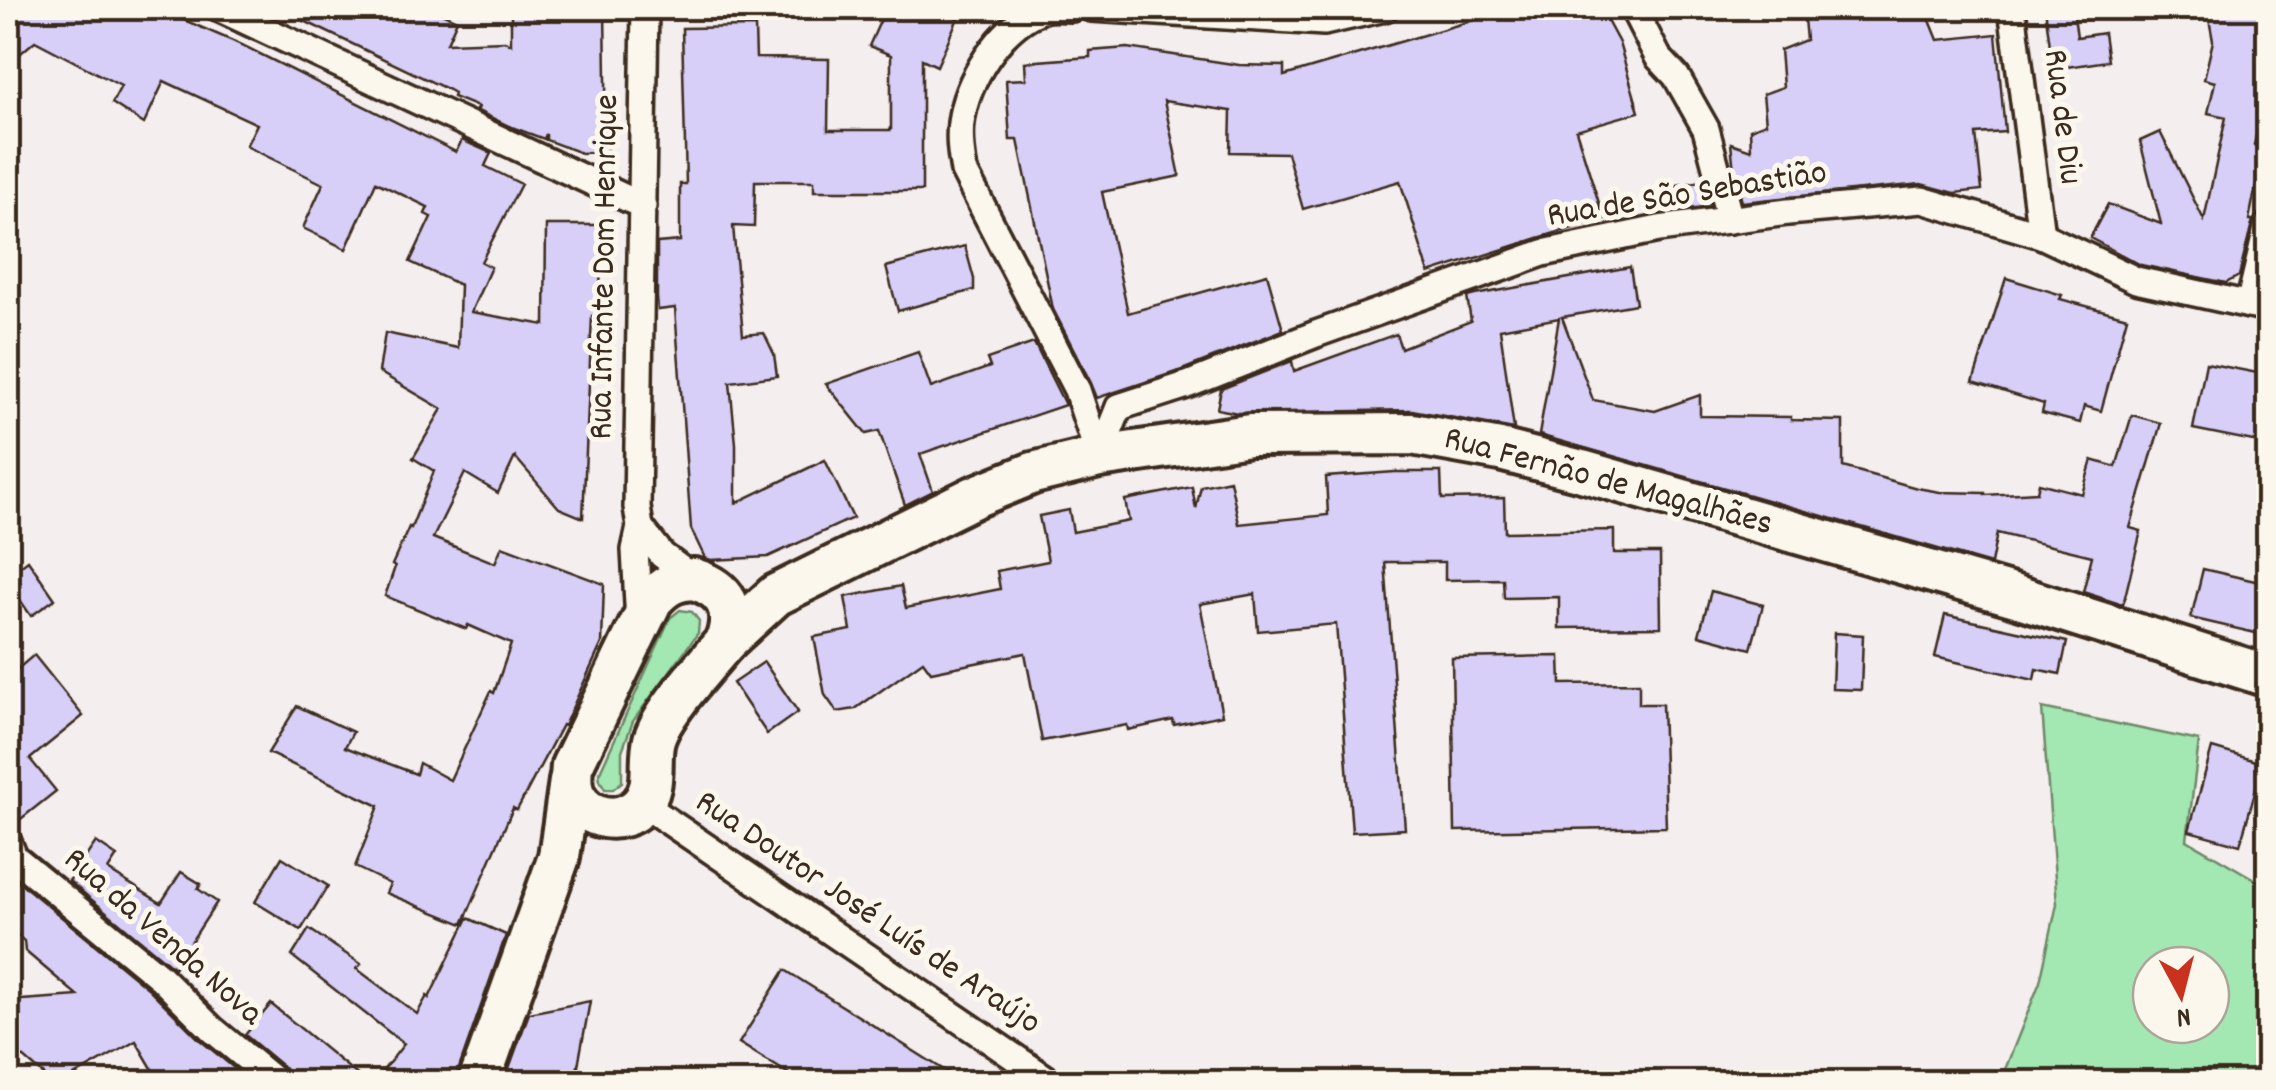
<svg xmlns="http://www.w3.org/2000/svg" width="2276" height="1090" font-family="Dekko,sans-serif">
  <rect width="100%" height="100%" fill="#f4efee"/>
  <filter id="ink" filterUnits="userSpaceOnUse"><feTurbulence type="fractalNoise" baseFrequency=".01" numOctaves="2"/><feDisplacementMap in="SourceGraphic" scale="20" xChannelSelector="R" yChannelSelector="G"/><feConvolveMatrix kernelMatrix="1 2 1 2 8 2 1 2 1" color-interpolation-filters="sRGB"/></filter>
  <g filter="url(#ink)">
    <!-- green -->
    <g fill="#a3e7b3" stroke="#6f8868" stroke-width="2.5" fill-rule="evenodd">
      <polygon points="680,610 692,612 699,621 698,633 633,721 622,751 622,782 613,789 605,789 600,780 599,774 670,618"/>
      <path d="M2042,708L2199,741L2187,840L2268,887V1030L2266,1082H2000L2040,982L2057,904ZM2151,965H2211V1025H2151Z"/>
    </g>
    <!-- building -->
    <g fill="#d7cff8" stroke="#3b2a1e" stroke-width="2.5">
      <polygon points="8,8 165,8 185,17 184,20 242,45 456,152 462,140 491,153 485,166 521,184 481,262 491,267 471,312 545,325 546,225 601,225 600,318 592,316 583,518 559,508 515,457 498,493 465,473 433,538 495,563 502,546 604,584 602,643 564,726 562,725 517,810 513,808 463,924 386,893 390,884 355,867 379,806 268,753 297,706 353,732 345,747 416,774 419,763 450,780 491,691 494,693 511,644 468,625 466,629 385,596 395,567 392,565 409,527 411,528 434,471 413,458 442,409 379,372 385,333 458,348 460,285 410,262 431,217 425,214 428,207 376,182 346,249 303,228 323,184 246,146 257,124 164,81 144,124 112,103 121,86 35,41 8,64"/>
      <polygon points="277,8 431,8 457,20 447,43 505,41 511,44 511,8 605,8 607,152 581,153 546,140 546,134 544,139 509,126 476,110 478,107 453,97 454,93 449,90"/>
      <polygon points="886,8 935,8 958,18 937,66 922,59 922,191 814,191 814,181 755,181 754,227 733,226 743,335 764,333 774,354 777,376 730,382 736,444 736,503 825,460 853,518 768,557 711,560 705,558 691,529 675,308 658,310 657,297 657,243 680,241 680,184 686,184 682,28 755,27 756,58 829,59 828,130 891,130 891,55 869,46"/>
      <polygon points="1515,8 1600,8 1619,43 1639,112 1576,130 1604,219 1538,238 1429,273 1400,181 1303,209 1287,153 1230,152 1231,111 1164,101 1180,176 1102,192 1128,313 1267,274 1283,330 1182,370 1097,398 1091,383 1053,309 1018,140 1010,140 1006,80 1026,79 1025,62 1090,57 1090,51 1128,48 1239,65 1284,66 1284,76"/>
      <polygon points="1803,8 1925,8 1938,40 1996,34 2005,132 1976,134 1982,190 1955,193 1921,184 1742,202 1734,171 1731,143 1751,150 1750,129 1766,123 1763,94 1783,87 1780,50 1806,40"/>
      <polygon points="2045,8 2073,8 2077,37 2104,33 2108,61 2053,69"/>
      <polygon points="2207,8 2268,8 2268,82 2254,145 2264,147 2249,220 2253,220 2239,276 2226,283 2141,265 2090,238 2108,204 2161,224 2140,141 2160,132 2204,220 2226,117 2208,113 2215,82 2204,79 2213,41"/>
      <polygon points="1703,181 1710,206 1681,210 1677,185"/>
      <polygon points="965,246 974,279 974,290 898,311 886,267"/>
      <polygon points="1630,267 1636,304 1562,317 1593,400 1655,411 1700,395 1700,416 1791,417 1791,420 1843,421 1843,467 1917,488 1940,492 1985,493 1985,495 2037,492 2039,483 2082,494 2092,460 2116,467 2132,415 2161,423 2130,528 2141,531 2123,605 2083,592 2092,556 1997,533 1991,564 1539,435 1559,318 1500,329 1514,429 1412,410 1238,413 1217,409 1221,389 1292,361 1294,371 1396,334 1401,348 1471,321 1467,297 1475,295"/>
      <polygon points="2006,278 2062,295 2060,299 2127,317 2101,411 2084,406 2080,423 2042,413 2044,404 1973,382"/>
      <polygon points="1034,343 1065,405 920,454 933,491 905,505 879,431 866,434 826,384 918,352 931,388 990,367 987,359"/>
      <polygon points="2206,363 2268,375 2268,444 2193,429"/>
      <polygon points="1395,472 1441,472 1442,499 1504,498 1505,532 1614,530 1614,553 1660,553 1661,627 1559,628 1559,597 1504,598 1503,579 1445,580 1445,562 1385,562 1405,829 1352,832 1336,624 1258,631 1255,594 1200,604 1222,715 1174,725 1173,720 1128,730 1127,725 1042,741 1025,653 931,672 923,661 855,709 837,712 825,695 814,637 851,630 845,597 901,586 906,608 1000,589 997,571 1048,561 1039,516 1069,510 1073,532 1129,521 1125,500 1192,487 1196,509 1201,486 1230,480 1239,524 1328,515 1326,477"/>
      <polygon points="28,560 55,599 31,616 8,582 8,575"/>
      <polygon points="2203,569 2268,584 2268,636 2191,618"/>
      <polygon points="1711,591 1763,605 1751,649 1699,635"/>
      <polygon points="1945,615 2067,642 2060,674 2036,669 2034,680 1935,657"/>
      <polygon points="1834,633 1863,635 1861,690 1832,689"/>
      <polygon points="34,655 83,716 30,759 56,791 12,826 8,826 8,677"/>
      <polygon points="1560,656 1561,684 1639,683 1639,704 1662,704 1666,827 1455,831 1452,658"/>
      <polygon points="764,662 798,712 767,734 733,683"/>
      <polygon points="2212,748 2263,763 2240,845 2189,831"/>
      <polygon points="96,842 117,856 108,870 161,903 181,872 201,884 198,889 217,902 174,968 69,881"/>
      <polygon points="282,857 328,886 301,930 255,902"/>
      <polygon points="8,873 149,989 200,1040 251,1082 160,1082 136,1041 63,1082 52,1082 8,1044 8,1001 78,996 25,951 24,941 8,927"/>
      <polygon points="468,918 506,935 457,1074 456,1082 374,1082 404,1044 292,956 309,929 361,964 357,969 417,1014 427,996 429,998"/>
      <polygon points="785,970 963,1082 802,1082 739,1043"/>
      <polygon points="590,1001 575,1082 504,1082 529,1013"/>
      <polygon points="271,1004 366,1082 292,1082 286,1069 245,1035"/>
    </g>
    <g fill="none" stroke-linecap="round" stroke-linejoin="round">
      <!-- minor casing -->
      <g stroke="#3b2a1e" stroke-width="32">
        <g id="minor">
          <polyline points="218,8 643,206"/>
          <path d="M1072,8C1062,8 1050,6 1041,10C1000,26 966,81 961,123C959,140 961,154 964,171L1077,390L1099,457"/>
          <polyline points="1091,8 1324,22 1385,8"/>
          <polyline points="1633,8 1658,57 1676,76 1706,129 1730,220"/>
          <polyline points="2012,8 2041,235"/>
          <polyline points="2249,305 2268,225"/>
          <polyline points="1099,457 1119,407 1187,385 1316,334 1543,253 1659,229 1788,212 1922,200 2041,235 2136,280 2268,309"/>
          <polyline points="640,527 662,555 694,579"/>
          <polyline points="639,622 635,550 640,527 637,507 645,8"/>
          <polyline points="643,804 1051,1082"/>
          <polyline points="8,842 14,857 160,977 212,1029 276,1082"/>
        </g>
      </g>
      <!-- primary casing -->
      <g stroke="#3b2a1e" stroke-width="48">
        <g id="primary">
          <path d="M694,579C726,589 737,609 726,641C706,665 662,712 654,740C648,762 658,787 640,806C621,825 587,820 575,796C570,786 571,776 572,766L652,600C665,585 675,580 694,579Z"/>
          <polyline points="726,641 776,595 974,497 1033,473 1099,457 1250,435 1412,434 1500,450 1582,471 2016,596 2268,676"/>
          <polyline points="479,1082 559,857 570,781"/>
        </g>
      </g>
      <!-- minor -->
      <use href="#minor" stroke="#fbf7ec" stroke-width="25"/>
      <!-- primary -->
      <use href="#primary" stroke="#fbf7ec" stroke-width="40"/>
    </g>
  </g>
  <g text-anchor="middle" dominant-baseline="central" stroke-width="10" stroke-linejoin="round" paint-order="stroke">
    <!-- street labels -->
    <g font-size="35" fill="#3b2a1e" stroke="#fbf7ec">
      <text transform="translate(2061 117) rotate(83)">Rua de Diu</text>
      <text transform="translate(1687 196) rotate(-9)">Rua de São Sebastião</text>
      <text transform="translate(606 267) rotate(-89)">Rua Infante Dom Henrique</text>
      <text transform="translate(1608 483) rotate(15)">Rua Fernão de Magalhães</text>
      <text transform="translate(867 914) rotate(34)">Rua Doutor José Luís de Araújo</text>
      <text transform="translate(162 938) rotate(41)">Rua da Venda Nova</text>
    </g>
  </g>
  <!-- margin -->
  <rect width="2276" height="1090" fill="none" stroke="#fbf7ec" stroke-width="40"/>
  <rect x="20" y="20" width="2236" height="1050" fill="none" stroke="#3b2a1e" stroke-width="4" filter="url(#ink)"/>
  <!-- north arrow -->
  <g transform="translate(2181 995) rotate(173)"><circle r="48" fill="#fbf7ec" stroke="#aea59a" stroke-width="2.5"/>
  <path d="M0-8L18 38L0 25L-18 38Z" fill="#c8321e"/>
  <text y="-15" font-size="28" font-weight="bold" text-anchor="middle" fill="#3b2a1e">N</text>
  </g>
</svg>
